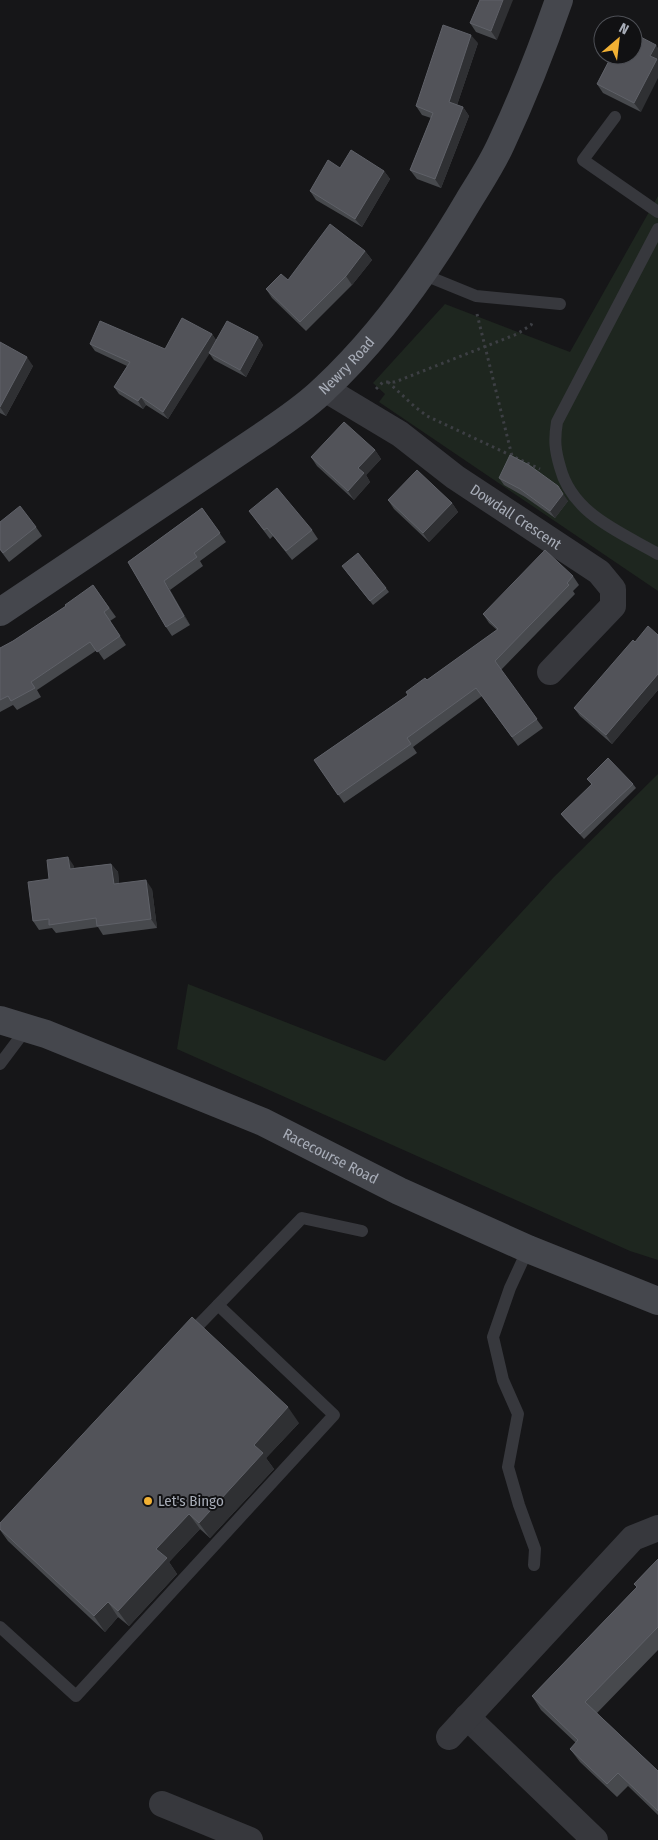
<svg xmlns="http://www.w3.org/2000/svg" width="658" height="1840" font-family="'Fira Sans Condensed',sans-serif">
  <rect width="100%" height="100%" fill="#161618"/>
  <!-- green -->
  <g fill="#1e261f">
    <polygon points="658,196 658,591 379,402 385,394 373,383 445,304 570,352"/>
    <polygon points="658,774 658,1260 630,1251 177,1049 188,984 385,1061 553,878"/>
  </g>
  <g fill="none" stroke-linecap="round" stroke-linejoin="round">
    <!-- path -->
    <g stroke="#3d3f44" stroke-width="3" stroke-dasharray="2.5 4" stroke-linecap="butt">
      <polyline points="477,314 512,456"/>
      <polyline points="388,382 414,406 427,416 540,469"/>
      <polyline points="376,389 383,382 395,382 517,334 531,325 533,321"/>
    </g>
    <!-- lane -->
    <g stroke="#37383d" stroke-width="12">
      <polyline points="615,117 583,160 658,212"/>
      <path d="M658,229L557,422C554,440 555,450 560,467C572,514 620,532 658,554"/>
      <polyline points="422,274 476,296 560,304"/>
      <polyline points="0,1064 27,1028"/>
      <polyline points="528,1249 510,1288 493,1337 503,1380 518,1414 508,1467 519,1505 535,1549 534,1565"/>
      <polyline points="218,1305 302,1218 362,1231"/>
      <polyline points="0,1627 76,1696 334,1415 218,1305 188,1336"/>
    </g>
    <!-- street -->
    <g stroke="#37383d" stroke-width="26">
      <path id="s1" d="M325,389L400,434L455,477L599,572L613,589V606L550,672"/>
      <polyline points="467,1717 595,1840"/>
      <polyline points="449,1737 633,1538 658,1528"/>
      <polyline points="162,1804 250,1840"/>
    </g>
    <!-- secondary -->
    <g stroke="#45474d" stroke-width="28">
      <path id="s2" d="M0,612L267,433C287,419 307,406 324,389C382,335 429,268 469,200C480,182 492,164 501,144C523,97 542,49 559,0"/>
      <path id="s3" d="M0,1020L46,1034L263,1122L399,1191L528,1249L658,1301"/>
    </g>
  </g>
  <!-- wall -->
  <g fill="#47494d">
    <polygon points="480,0 497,40 476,32 470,23"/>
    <polygon points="478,43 457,105 463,107 469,116 441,188 417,179 410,170 431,118 422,115 416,106"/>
    <polygon points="612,55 641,112 603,93 597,84"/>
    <polygon points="340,168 384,171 390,179 362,227 316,200 310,191"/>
    <polygon points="365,251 372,260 352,285 306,331 272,298 266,289"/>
    <polygon points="212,334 216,340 258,337 263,345 246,377 214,360 209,353 168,419 146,405 143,409 119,394 114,387 127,366 95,351 90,344 165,349"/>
    <polygon points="0,342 33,366 6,416 0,413"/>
    <polygon points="375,450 381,459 366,475 370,482 354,500 317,466 311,457"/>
    <polygon points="499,478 568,501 555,518 525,497 504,485"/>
    <polygon points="388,500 452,503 458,512 429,542 394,509"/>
    <polygon points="202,508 226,542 200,561 203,566 170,590 190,625 172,636 166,627 128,562"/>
    <polygon points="249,511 312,530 318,539 292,560 273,536 270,539"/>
    <polygon points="0,522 36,527 42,536 9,562 0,550"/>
    <polygon points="345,570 386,588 389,592 373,605"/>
    <polygon points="573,576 579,585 573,591 575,594 501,670 543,728 518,746 482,696 413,747 417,753 344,803 314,760 408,695 427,680 497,630 489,623 483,614"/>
    <polygon points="93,585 116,617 110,621 126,645 104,660 97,650 37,690 41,697 17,710 13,705 0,712 0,648 13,641 66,606"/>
    <polygon points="658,635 658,690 612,744 580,716 574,708 635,642"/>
    <polygon points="587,779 633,784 636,788 584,839 564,818 561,814 592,785"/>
    <polygon points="111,864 118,872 119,884 152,889 157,928 103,935 98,927 56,933 52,928 39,930 33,921 49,879 74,866 74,868"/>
    <polygon points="299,1423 266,1458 274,1469 210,1538 200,1529 169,1562 177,1574 129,1626 118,1617 105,1632 8,1541 0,1530 0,1523"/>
    <polygon points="658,1559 658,1650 597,1713 658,1771 658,1815 628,1786 617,1797 580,1762 570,1749 576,1743 541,1710 532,1696 637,1587 634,1584"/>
  </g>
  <!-- shaded-wall -->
  <g fill="#2f3033">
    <polygon points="503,0 513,0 497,40 491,31"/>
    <polygon points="471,35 478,43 455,111 449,102"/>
    <polygon points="656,45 658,48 658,78 641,112 634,103 650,56"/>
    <polygon points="463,107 469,116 441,188 435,179"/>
    <polygon points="384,171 390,179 362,227 355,219"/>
    <polygon points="365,251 372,260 352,285 346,276"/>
    <polygon points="212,334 217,342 168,419 163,412"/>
    <polygon points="258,337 263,345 246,377 240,370"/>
    <polygon points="27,357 33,366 6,416 0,407"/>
    <polygon points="141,397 146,405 143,409 138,401"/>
    <polygon points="375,450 381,459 366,475 370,482 354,500 348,491 358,468"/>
    <polygon points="558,486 568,501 555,518 550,511"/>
    <polygon points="452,503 458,512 429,542 423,533"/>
    <polygon points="164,581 170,590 190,625 184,616"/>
    <polygon points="658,674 658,690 612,744 606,735"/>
    <polygon points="68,857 74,866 76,878 70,869"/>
    <polygon points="111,864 118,872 120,893 114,884"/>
    <polygon points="146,880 152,889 157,928 151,919"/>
    <polygon points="288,1407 299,1423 266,1458 274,1469 210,1538 199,1523 254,1445"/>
    <polygon points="189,1514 200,1529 169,1562 177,1574 129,1626 118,1611 156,1549"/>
    <polygon points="108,1602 118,1617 105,1632 94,1616"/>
  </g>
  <!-- building -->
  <g fill="#525359" stroke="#5f6168">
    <polygon points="480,0 503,0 491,31 470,23"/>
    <polygon points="443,25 471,35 449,102 463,107 435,179 410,170 433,113 416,106"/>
    <polygon points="633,33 656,45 650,56 657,59 634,103 597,84 612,55 633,55"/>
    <polygon points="351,150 384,171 355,219 310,191 328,160 340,168"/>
    <polygon points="330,224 365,251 346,276 300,322 266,289 281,274 288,280"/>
    <polygon points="182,318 212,334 163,412 141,397 138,401 114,387 130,362 90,344 100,321 165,349"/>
    <polygon points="227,321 258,337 240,370 209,353"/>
    <polygon points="0,342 27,357 0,407"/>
    <polygon points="344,422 375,450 358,468 364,473 348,491 311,457"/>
    <polygon points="510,455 529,465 558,486 563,494 550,511 520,489 499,478"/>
    <polygon points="417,470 452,503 423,533 388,500"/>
    <polygon points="277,488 312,530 286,551 267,528 264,530 249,511"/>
    <polygon points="20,506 36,527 3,553 0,549 0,522"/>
    <polygon points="202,508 220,533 194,553 197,557 164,581 184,616 166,627 128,562"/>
    <polygon points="545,550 573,576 567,583 569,585 495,661 537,719 512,737 476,688 407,738 411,744 338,795 314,760 408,695 406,692 425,678 427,680 498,629 483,614"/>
    <polygon points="358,553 386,588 370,601 342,566"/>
    <polygon points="93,585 109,608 104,612 120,636 97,652 90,642 31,682 35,688 11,701 8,696 0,700 0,648 13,641 66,606 65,605"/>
    <polygon points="648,626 658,635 658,674 606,735 574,708 633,640 635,642"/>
    <polygon points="608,758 633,784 580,834 561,814 592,784 587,779"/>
    <polygon points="68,857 70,869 111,864 114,884 146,880 151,919 97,926 96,918 49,925 49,919 33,921 28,882 49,879 47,860"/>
    <polygon points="192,1317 288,1407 254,1445 263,1453 199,1523 189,1514 156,1549 167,1558 118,1611 108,1602 94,1616 0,1529 0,1523"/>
    <polygon points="658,1559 658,1627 585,1702 658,1771 658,1811 618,1773 607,1784 570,1749 578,1740 532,1696 637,1587 634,1584"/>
  </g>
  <!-- markers -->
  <circle fill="#f2b134" stroke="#111113" stroke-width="2" cx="148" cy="1501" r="5"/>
  <g text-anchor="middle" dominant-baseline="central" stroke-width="4" stroke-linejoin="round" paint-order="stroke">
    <!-- street labels -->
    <g font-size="15" fill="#a8adb8" stroke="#111113">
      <text stroke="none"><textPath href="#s2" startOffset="426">Newry Road</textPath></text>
      <text stroke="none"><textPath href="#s1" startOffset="230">Dowdall Crescent</textPath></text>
      <text stroke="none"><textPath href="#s3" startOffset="358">Racecourse Road</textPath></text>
    </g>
    <!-- poi labels -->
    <g font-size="15" fill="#a8adb8" stroke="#111113" text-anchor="start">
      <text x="158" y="1501">Let's Bingo</text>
    </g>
  </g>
  <!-- north arrow -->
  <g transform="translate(618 40) rotate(28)"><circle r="24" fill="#111113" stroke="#4d4f55"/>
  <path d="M0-4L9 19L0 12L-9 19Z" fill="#f2b134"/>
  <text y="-8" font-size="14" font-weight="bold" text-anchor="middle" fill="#a8adb8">N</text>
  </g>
</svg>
